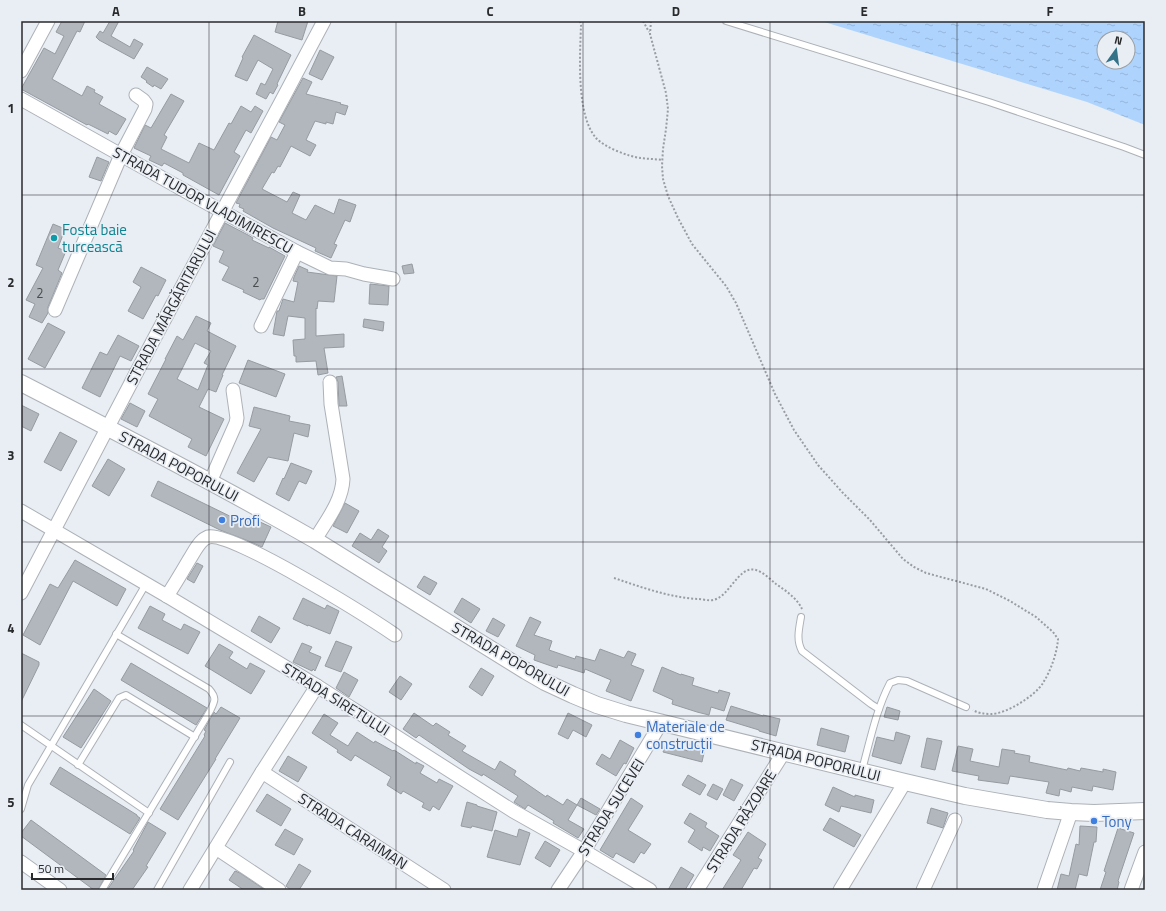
<svg xmlns="http://www.w3.org/2000/svg" width="1166" height="911" font-family="'Titillium Web',sans-serif">
  <defs>
    <pattern id="water-ripples" width="26" height="14" patternUnits="userSpaceOnUse"><rect width="26" height="14" fill="#aed4fe"/><path d="M2 4q2-2 4 0t4 0M15 11q2-2 4 0t4 0" fill="none" stroke="#96b6da"/></pattern>
  </defs>
  <rect width="100%" height="100%" fill="#e9eef5"/>
  <!-- water -->
  <path fill="url(#water-ripples)" fill-rule="evenodd" d="M821,21H1145V125L1087,102ZM1104,38H1128V62H1104Z"/>
  <!-- building -->
  <g fill="#b2b7bd" stroke="#969ba1" fill-rule="evenodd">
    <polygon points="62,21 85,21 80,32 77,31 52,79 82,96 87,86 95,90 94,92 103,97 99,104 126,119 117,134 116,135 109,131 108,134 88,124 87,125 21,89 44,48 55,54 64,36 56,32"/>
    <polygon points="110,21 119,21 111,36 130,47 134,39 143,44 134,59 99,40 96,37 100,31 103,33"/>
    <polygon points="278,21 308,21 302,40 275,32"/>
    <polygon points="254,35 291,55 277,84 278,85 273,94 270,92 266,99 256,94 261,83 265,85 273,69 258,60 247,81 235,76 243,58 242,57"/>
    <polygon points="320,50 334,57 322,80 309,74"/>
    <polygon points="147,67 168,79 161,89 154,85 153,87 146,82 147,81 141,77"/>
    <polygon points="303,78 312,82 306,94 341,103 340,104 348,106 345,115 336,112 333,124 326,122 326,124 315,121 306,140 316,145 310,156 291,146 280,167 278,166 274,173 272,172 262,189 287,202 293,192 300,195 292,213 306,220 315,205 334,214 339,199 356,205 350,222 345,220 334,244 337,245 331,258 315,251 316,248 273,228 243,211 244,209 239,207 240,204 236,203 271,137 277,140 285,125 279,122"/>
    <polygon points="171,94 184,101 164,135 167,137 161,149 189,163 199,143 214,150 229,123 231,124 241,106 251,112 255,106 263,111 251,133 246,130 234,152 240,156 219,195 183,175 183,173 164,163 162,166 149,160 151,156 134,148 145,125 151,128"/>
    <polygon points="97,157 109,162 101,181 89,177"/>
    <polygon points="225,223 248,235 253,238 252,240 269,248 269,247 285,256 264,299 261,299 260,300 243,292 244,290 222,280 229,267 219,262 224,251 213,246"/>
    <polygon points="53,224 65,229 58,248 66,251 58,270 62,273 48,307 48,313 42,323 29,317 35,304 26,300 43,268 36,265"/>
    <polygon points="412,264 414,273 404,274 402,266"/>
    <polygon points="299,266 308,270 307,272 337,276 334,302 318,301 317,309 316,308 316,336 344,334 344,347 324,348 328,373 318,375 316,361 296,362 296,356 294,356 293,340 305,339 305,318 288,316 284,336 273,334 277,311 279,311 283,299 294,302 298,282 293,281 294,277"/>
    <polygon points="141,267 166,280 158,296 156,295 143,319 128,311 141,287 133,282"/>
    <polygon points="370,284 389,286 388,305 369,304"/>
    <path d="M196,316L211,323L207,331L236,346L222,375H223L216,392L208,389L199,407L224,419L206,456L188,447L192,439L149,416L158,399L148,394L166,359H165L177,336L183,340ZM195,343L211,351L204,363L208,365L198,390L177,379Z"/>
    <polygon points="364,319 384,322 383,331 363,327"/>
    <polygon points="48,323 65,332 45,368 28,359"/>
    <polygon points="118,335 139,346 131,361 120,356 100,397 82,388 100,352 107,355"/>
    <polygon points="248,360 285,374 276,397 239,383"/>
    <polygon points="342,376 347,406 339,406 338,382 336,377"/>
    <polygon points="130,403 145,411 137,427 121,419"/>
    <polygon points="21,405 39,414 31,431 21,426"/>
    <polygon points="254,407 290,416 289,421 310,425 308,437 294,433 288,461 268,457 254,482 237,473 261,429 249,426"/>
    <polygon points="60,432 77,441 61,471 44,462"/>
    <polygon points="108,459 125,469 109,496 92,486"/>
    <polygon points="291,463 312,471 306,484 299,481 289,501 276,494 283,478 284,479"/>
    <polygon points="158,481 246,524 249,517 271,527 262,547 246,540 220,530 151,496"/>
    <polygon points="345,503 359,511 347,533 333,526"/>
    <polygon points="378,529 389,536 382,547 387,551 379,563 352,546 360,533 371,540"/>
    <polygon points="75,560 126,589 117,606 73,581 40,645 23,635 50,584 58,588"/>
    <polygon points="197,563 203,566 194,583 187,579"/>
    <polygon points="424,576 437,583 430,595 417,587"/>
    <polygon points="303,598 325,609 327,605 339,611 330,634 308,625 308,626 293,619"/>
    <polygon points="462,598 480,609 471,623 454,612"/>
    <polygon points="150,606 165,614 162,620 181,630 184,624 200,632 188,654 138,628"/>
    <polygon points="259,616 280,628 271,643 251,631"/>
    <polygon points="530,617 541,622 534,635 552,641 549,650 575,659 576,656 595,661 600,649 624,658 628,651 636,654 631,665 644,670 631,701 606,691 611,680 585,669 584,673 558,665 557,668 534,660 535,655 516,646"/>
    <polygon points="493,618 505,625 498,637 486,631"/>
    <polygon points="336,641 352,647 341,672 325,666"/>
    <polygon points="302,643 312,647 309,652 321,657 315,671 313,669 312,671 293,662"/>
    <polygon points="219,644 233,652 229,658 247,669 250,663 265,671 251,694 205,666"/>
    <polygon points="21,653 39,662 39,665 21,702"/>
    <polygon points="131,663 207,708 196,725 121,680"/>
    <polygon points="662,667 681,675 681,674 694,678 692,685 718,693 719,690 730,693 724,711 711,707 709,715 697,712 672,704 673,700 653,691"/>
    <polygon points="481,668 494,676 482,696 469,687"/>
    <polygon points="344,672 358,680 349,697 336,688"/>
    <polygon points="400,676 412,684 401,700 389,692"/>
    <polygon points="94,689 111,701 81,748 63,737"/>
    <polygon points="731,706 763,716 763,715 780,719 776,736 759,731 759,730 726,720"/>
    <polygon points="221,707 240,718 215,759 216,759 178,820 160,809 205,736 204,735 206,731 204,730 214,712 216,714"/>
    <polygon points="887,707 900,711 898,720 884,717"/>
    <polygon points="414,713 433,726 436,723 450,732 448,735 466,746 462,751 495,770 500,761 516,771 514,775 546,797 547,795 563,805 567,799 577,805 568,820 584,829 578,838 553,823 554,821 528,805 525,809 514,802 518,796 483,774 482,776 469,769 419,735 416,738 403,729"/>
    <polygon points="568,713 592,725 586,737 573,730 568,739 558,734"/>
    <polygon points="324,714 338,723 330,735 348,746 357,732 374,743 375,741 393,751 394,750 416,764 416,762 424,766 420,773 437,783 439,779 453,786 439,810 433,806 430,811 422,807 424,803 403,791 401,794 387,785 391,777 355,755 351,761 337,752 338,750 312,733"/>
    <polygon points="821,728 849,736 845,752 817,745"/>
    <polygon points="896,732 910,736 901,764 872,756 877,737 894,741"/>
    <polygon points="927,738 942,741 935,770 921,767"/>
    <polygon points="620,740 634,748 626,764 624,763 616,776 596,764 602,754 610,759"/>
    <polygon points="666,744 688,751 689,744 705,748 702,762 663,752"/>
    <polygon points="958,746 973,749 970,761 999,767 1002,749 1015,751 1014,753 1030,756 1029,762 1067,770 1068,768 1080,771 1081,768 1103,772 1103,769 1116,772 1113,790 1093,786 1092,791 1072,787 1071,792 1060,789 1059,796 1046,793 1049,782 1010,776 1008,784 978,780 979,776 952,771"/>
    <polygon points="288,756 307,767 298,782 279,771"/>
    <polygon points="60,767 137,815 137,816 140,818 130,834 50,784"/>
    <polygon points="688,775 706,785 700,795 682,785"/>
    <polygon points="731,779 743,785 734,801 723,795"/>
    <polygon points="713,784 723,789 717,800 707,795"/>
    <polygon points="833,787 855,797 855,795 874,800 871,813 841,806 839,812 825,805"/>
    <polygon points="267,794 291,809 281,826 256,811"/>
    <polygon points="581,798 600,809 596,815 577,805"/>
    <polygon points="631,798 643,806 628,830 651,844 644,854 641,852 634,863 616,853 613,858 600,850"/>
    <polygon points="467,802 477,805 477,806 497,812 492,831 472,826 471,828 461,826"/>
    <polygon points="931,808 948,813 943,828 927,823"/>
    <polygon points="690,813 707,823 705,827 719,836 710,851 703,847 702,851 688,842 695,830 684,823"/>
    <polygon points="830,818 861,835 854,847 823,830"/>
    <polygon points="31,820 106,875 98,890 94,890 21,836 21,833"/>
    <polygon points="148,822 166,833 146,866 148,867 132,890 107,890 134,851 133,850"/>
    <polygon points="1080,826 1097,827 1096,842 1094,842 1087,876 1079,874 1075,890 1057,890 1061,874 1069,876 1076,844 1079,845"/>
    <polygon points="1118,828 1134,833 1118,881 1119,882 1117,890 1100,890 1106,872 1104,871"/>
    <polygon points="285,829 303,839 294,855 275,845"/>
    <polygon points="519,829 530,833 520,865 487,857 495,830 517,837"/>
    <polygon points="748,832 766,844 758,858 762,860 757,869 754,868 741,890 722,890 741,860 733,855"/>
    <polygon points="545,841 560,850 550,867 535,858"/>
    <polygon points="299,864 311,871 299,890 291,890 286,886"/>
    <polygon points="681,867 694,875 685,890 668,890"/>
    <polygon points="235,871 240,873 265,890 244,890 229,880"/>
  </g>
  <g fill="none" stroke-linecap="round" stroke-linejoin="round">
    <!-- service casing -->
    <g stroke="#adb2b8" stroke-width="8">
      <g id="service">
        <polyline points="726,21 989,102 1124,147 1145,155"/>
        <path d="M801,617C799,629 796,640 802,651L871,704L879,709"/>
        <polyline points="21,725 149,813"/>
        <polyline points="78,765 119,698 126,695 195,737"/>
        <path d="M862,770C870,741 876,710 890,683L898,680L907,681L966,707"/>
        <polyline points="21,809 28,785 146,584"/>
        <path d="M102,890L210,711C215,701 217,698 209,689L116,634"/>
        <polyline points="157,890 230,762"/>
      </g>
    </g>
    <!-- minor casing -->
    <g stroke="#adb2b8" stroke-width="15">
      <g id="minor">
        <polyline points="21,71 48,21"/>
        <polyline points="21,99 205,202 297,252 330,268 346,269 364,274 393,279"/>
        <polyline points="55,310 121,155 145,109 146,104 143,100 136,95"/>
        <polyline points="261,326 297,252"/>
        <polyline points="210,482 236,423 237,418 233,390"/>
        <polyline points="21,511 167,596 317,686 513,811 584,851 650,890"/>
        <path d="M315,540C326,521 342,502 343,479L331,404L330,382"/>
        <polyline points="21,593 154,339 281,102 324,21"/>
        <path d="M167,596C175,584 182,572 189,560C193,554 197,545 203,540C204,539 206,538 208,537C231,530 370,618 395,635"/>
        <polyline points="262,772 444,890"/>
        <polyline points="216,848 279,890"/>
        <polyline points="21,862 60,890"/>
        <polyline points="190,890 262,772 317,686"/>
        <polyline points="558,890 584,851 661,723"/>
        <polyline points="697,890 784,752"/>
        <polyline points="840,890 905,782"/>
        <polyline points="923,890 955,820"/>
        <polyline points="1044,890 1071,812"/>
        <polyline points="1131,890 1145,852"/>
      </g>
    </g>
    <!-- tertiary casing -->
    <g stroke="#adb2b8" stroke-width="18">
      <path id="tertiary" d="M21,383C120,434 219,485 315,540L526,671L545,682L573,695L597,705L626,714L905,782L965,796L1047,810L1071,812L1094,813L1145,811"/>
    </g>
    <!-- path -->
    <g stroke="#999ca1" stroke-width="2" stroke-dasharray="2 2" stroke-linecap="butt">
      <path d="M580,21L581,25C580,55 576,115 596,138C604,147 629,157 641,158C648,159 655,159 662,160"/>
      <polyline points="643,21 649,32"/>
      <path d="M651,21L650,34L666,93L668,109L666,129L663,149L662,166L663,179L668,196L678,218L692,244L726,286L736,303L775,394L794,430L818,465L842,492L870,520L903,559L914,567L926,573L986,589L1010,601L1036,617L1053,632L1058,639C1057,653 1051,670 1043,683C1035,696 1006,714 991,714C984,714 978,713 973,710"/>
      <path d="M614,578C641,587 668,597 697,599C702,599 708,601 713,600C730,597 738,565 756,570C763,572 770,579 776,584C786,591 797,598 802,609"/>
    </g>
    <!-- service -->
    <use href="#service" stroke="#fff" stroke-width="6"/>
    <!-- minor -->
    <use href="#minor" stroke="#fff" stroke-width="13"/>
    <!-- tertiary -->
    <use href="#tertiary" stroke="#fff" stroke-width="16"/>
  </g>
  <!-- grid -->
  <path fill="none" stroke="#282a2c" stroke-width="1" stroke-opacity="0.55" d="M209,21V890M396,21V890M583,21V890M770,21V890M957,21V890M21,195H1145M21,369H1145M21,542H1145M21,716H1145"/>
  <!-- markers -->
  <circle fill="#0f9aa8" stroke="#e9eef5" stroke-width="1.5" cx="54" cy="238" r="4"/>
  <g fill="#3f7fe0" stroke="#e9eef5" stroke-width="1.5">
    <circle cx="222" cy="520" r="4"/>
    <circle cx="638" cy="735" r="4"/>
    <circle cx="1094" cy="821" r="4"/>
  </g>
  <g text-anchor="middle" dominant-baseline="central" stroke-width="3.5" stroke-linejoin="round" paint-order="stroke">
    <!-- number labels -->
    <g font-size="13" fill="#4a4d50">
      <text x="256" y="282">2</text>
      <text x="40" y="293">2</text>
    </g>
    <!-- street labels -->
    <g font-size="15" fill="#282a2c" stroke="#e9eef5">
      <text transform="translate(203 200) rotate(29)">STRADA TUDOR VLADIMIRESCU</text>
      <text transform="translate(171 307) rotate(-62)">STRADA MĂRGĂRITARULUI</text>
      <text transform="translate(179 466) rotate(28)">STRADA POPORULUI</text>
      <text transform="translate(511 659) rotate(30)">STRADA POPORULUI</text>
      <text transform="translate(336 699) rotate(32)">STRADA SIRETULUI</text>
      <text transform="translate(816 760) rotate(14)">STRADA POPORULUI</text>
      <text transform="translate(611 807) rotate(-58)">STRADA SUCEVEI</text>
      <text transform="translate(741 821) rotate(-58)">STRADA RĂZOARE</text>
      <text transform="translate(353 831) rotate(33)">STRADA CARAIMAN</text>
    </g>
    <!-- culture labels -->
    <g font-size="15" fill="#0d838f" stroke="#e9eef5" text-anchor="start">
      <text x="62" y="229">Fosta baie<tspan x="62" dy="17">turcească</tspan></text>
    </g>
    <!-- shop labels -->
    <g font-size="15" fill="#366cbe" stroke="#e9eef5" text-anchor="start">
      <text x="230" y="520">Profi</text>
      <text x="646" y="726">Materiale de<tspan x="646" dy="17">construcții</tspan></text>
      <text x="1102" y="821">Tony</text>
    </g>
  </g>
  <!-- border -->
  <rect width="1166" height="911" fill="none" stroke="#e9eef5" stroke-width="44"/>
  <!-- north arrow -->
  <g transform="translate(1116 50) rotate(14)"><circle r="19" fill="#e9eef5" stroke="#9ca0a5"/>
  <path d="M0-3L7 15L0 10L-7 15Z" fill="#347288"/>
  <text y="-6" font-size="11" font-weight="bold" text-anchor="middle" fill="#282a2c">N</text>
  </g>
  <!-- scale -->
  <path d="M32 873v6h81v-6" fill="none" stroke="#282a2c" stroke-width="2"/>
  <text x="38" y="873" font-size="12" fill="#282a2c" stroke="#e9eef5" stroke-width="3" paint-order="stroke">50 m</text>
  <rect x="22" y="22" width="1122" height="867" fill="none" stroke="#282a2c" stroke-width="1.5"/>
  <g font-size="13" text-anchor="middle" font-weight="bold" fill="#282a2c">
    <text x="116" y="16">A</text>
    <text x="302" y="16">B</text>
    <text x="490" y="16">C</text>
    <text x="676" y="16">D</text>
    <text x="864" y="16">E</text>
    <text x="1050" y="16">F</text>
    <text x="11" y="113">1</text>
    <text x="11" y="287">2</text>
    <text x="11" y="460">3</text>
    <text x="11" y="633">4</text>
    <text x="11" y="807">5</text>
  </g>
</svg>
